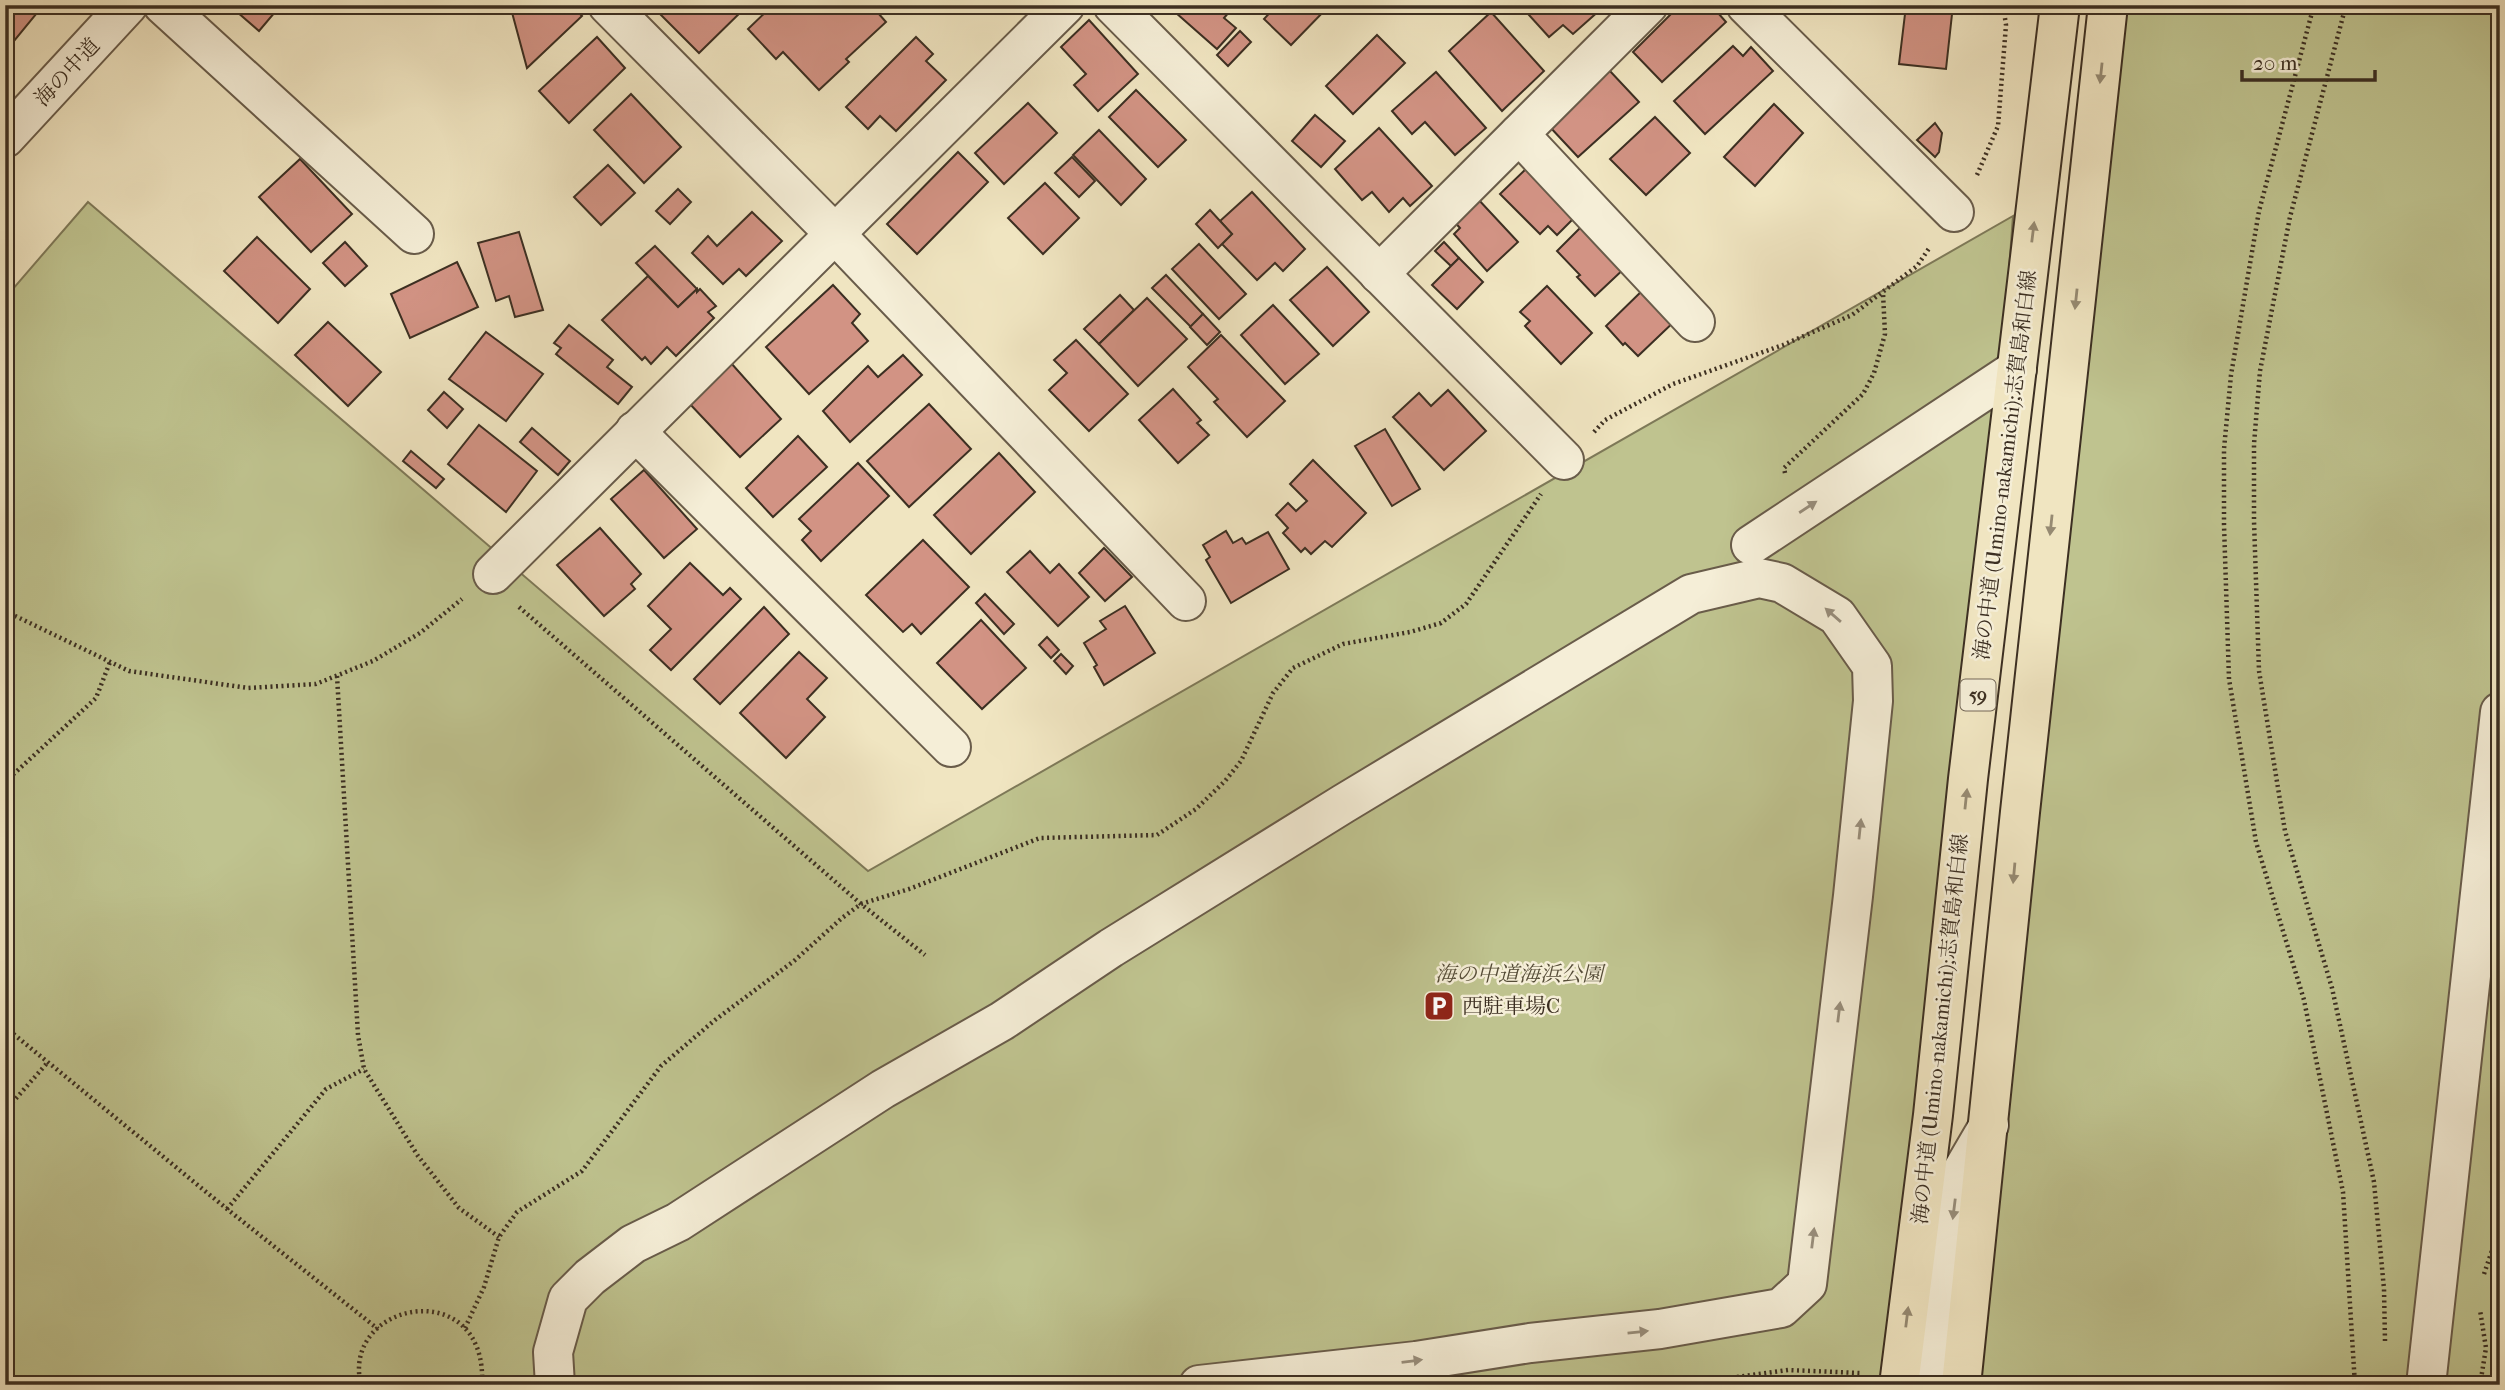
<svg xmlns="http://www.w3.org/2000/svg" width="2505" height="1390" font-family="'IM FELL French Canon','Noto Serif JP',serif">
  <rect width="100%" height="100%" fill="#f0e5c1"/>
  <filter id="stains"><feTurbulence type="fractalNoise" baseFrequency=".00286" numOctaves="4"/><feColorMatrix values="0 0 0 0 .2 0 0 0 0 .09 0 0 0 0 .02 0 0 0 .5 -.17"/></filter>
  <radialGradient id="worn" r=".72"><stop offset=".6" stop-color="#630" stop-opacity="0"/><stop offset="1" stop-color="#630" stop-opacity=".3"/></radialGradient>
  <!-- green -->
  <g fill="#bfc38f" stroke="#7e7958" stroke-width="2">
    <polygon points="2124,5 2500,5 2500,1385 1965,1385"/>
    <polygon points="88,202 868,871 2013,216 2003,351 1886,1385 5,1385 5,298"/>
  </g>
  <!-- building -->
  <g fill="#d29384" stroke="#3c2f22" stroke-width="2">
    <polygon points="5,5 27,5 37,13 5,52"/>
    <polygon points="229,5 281,5 259,31"/>
    <polygon points="510,5 572,5 582,16 527,68"/>
    <polygon points="657,5 748,5 699,53 654,8"/>
    <polygon points="773,5 871,5 886,22 846,59 849,62 819,90 783,52 776,59 748,29"/>
    <polygon points="1167,5 1235,5 1224,18 1236,28 1217,49"/>
    <polygon points="1277,5 1330,5 1291,45 1264,19"/>
    <polygon points="1520,5 1598,5 1601,9 1573,34 1563,25 1549,37"/>
    <polygon points="1680,5 1690,12 1698,5 1711,5 1726,22 1662,82 1633,52"/>
    <polygon points="1889,5 1953,5 1946,69 1899,64 1905,14 1888,13"/>
    <polygon points="1491,12 1544,71 1502,111 1449,51"/>
    <polygon points="1089,20 1138,74 1098,111 1074,85 1086,74 1061,47"/>
    <polygon points="1240,31 1251,42 1228,66 1217,55"/>
    <polygon points="1377,35 1405,63 1353,114 1326,86"/>
    <polygon points="597,37 625,68 569,123 539,91"/>
    <polygon points="916,37 933,54 926,61 946,80 896,131 880,116 868,129 846,107"/>
    <polygon points="1733,46 1743,56 1751,47 1773,71 1705,134 1674,101"/>
    <polygon points="1609,70 1639,102 1578,157 1549,126"/>
    <polygon points="1436,72 1486,128 1455,155 1425,122 1412,134 1392,111"/>
    <polygon points="1136,90 1186,140 1158,167 1109,117"/>
    <polygon points="631,94 681,147 644,183 594,130"/>
    <polygon points="1028,103 1057,133 1004,184 975,153"/>
    <polygon points="1774,104 1803,133 1755,186 1724,157"/>
    <polygon points="1315,115 1345,141 1321,167 1292,141"/>
    <polygon points="1655,117 1690,153 1646,195 1610,159"/>
    <polygon points="1935,123 1942,133 1939,152 1935,157 1917,140"/>
    <polygon points="1379,128 1432,186 1410,206 1403,198 1389,212 1372,192 1362,200 1335,169"/>
    <polygon points="1099,130 1146,179 1121,205 1073,155"/>
    <polygon points="958,152 988,182 917,254 887,224"/>
    <polygon points="1072,157 1095,181 1079,197 1055,173"/>
    <polygon points="300,159 352,214 311,252 259,197"/>
    <polygon points="608,165 635,193 601,225 574,197"/>
    <polygon points="1530,165 1578,214 1557,235 1548,226 1540,234 1500,194"/>
    <polygon points="1045,183 1079,218 1043,254 1008,218"/>
    <polygon points="678,189 691,202 670,224 656,211"/>
    <polygon points="1252,192 1305,249 1283,271 1275,263 1257,280 1222,244 1232,234 1220,221"/>
    <polygon points="1477,198 1518,242 1487,271 1454,234 1460,228 1452,219"/>
    <polygon points="1210,210 1232,234 1218,248 1196,224"/>
    <polygon points="752,212 782,241 746,276 739,269 723,284 692,253 708,236 717,246"/>
    <polygon points="1587,221 1628,265 1595,296 1577,277 1580,275 1557,251"/>
    <polygon points="519,232 543,310 515,317 509,296 496,301 478,243"/>
    <polygon points="257,237 310,289 278,323 224,271"/>
    <polygon points="345,242 367,266 345,286 323,263"/>
    <polygon points="1444,242 1459,258 1451,266 1435,251"/>
    <polygon points="1199,244 1246,294 1219,319 1172,269"/>
    <polygon points="655,246 697,289 678,307 636,263"/>
    <polygon points="1459,258 1483,282 1457,309 1432,285"/>
    <polygon points="457,262 478,307 410,338 391,294"/>
    <polygon points="1327,267 1369,312 1333,346 1290,300"/>
    <polygon points="1166,275 1203,314 1191,327 1152,288"/>
    <polygon points="648,276 678,307 697,289 697,292 700,289 716,306 708,312 714,318 676,356 667,347 651,364 645,357 642,360 602,320"/>
    <polygon points="833,285 860,314 852,323 868,341 809,394 766,347"/>
    <polygon points="1648,285 1679,317 1638,356 1625,343 1623,345 1606,326"/>
    <polygon points="1547,286 1592,333 1561,364 1525,326 1530,321 1520,312"/>
    <polygon points="1120,295 1134,310 1099,344 1084,329"/>
    <polygon points="1147,298 1187,339 1138,386 1099,344"/>
    <polygon points="1273,305 1319,354 1285,384 1241,335"/>
    <polygon points="1203,314 1220,332 1207,345 1190,327"/>
    <polygon points="328,322 381,372 348,406 295,355"/>
    <polygon points="569,325 613,360 607,367 632,387 618,404 556,354 561,348 554,343"/>
    <polygon points="486,332 543,374 506,421 449,379"/>
    <polygon points="1221,335 1285,401 1247,437 1214,402 1218,399 1188,367"/>
    <polygon points="1076,340 1128,394 1089,431 1049,390 1067,373 1054,360"/>
    <polygon points="903,355 922,375 850,442 823,411 868,366 878,377"/>
    <polygon points="731,363 781,419 740,457 688,402"/>
    <polygon points="1173,389 1201,420 1197,423 1209,435 1178,463 1139,420"/>
    <polygon points="1448,390 1486,431 1444,470 1393,417 1419,393 1431,406"/>
    <polygon points="444,392 463,409 447,428 428,410"/>
    <polygon points="929,404 971,449 909,507 867,461"/>
    <polygon points="479,425 537,471 506,512 448,464"/>
    <polygon points="532,428 570,461 558,475 520,442"/>
    <polygon points="1385,429 1420,489 1392,506 1355,446"/>
    <polygon points="798,436 827,467 773,517 746,488"/>
    <polygon points="411,451 444,479 436,488 403,461"/>
    <polygon points="999,453 1035,492 971,554 934,515"/>
    <polygon points="1313,460 1366,513 1332,547 1325,541 1311,554 1305,548 1301,552 1283,533 1288,528 1276,515 1288,503 1296,511 1307,501 1290,484"/>
    <polygon points="858,463 889,496 821,561 802,540 811,531 799,519"/>
    <polygon points="644,470 697,529 664,558 611,499"/>
    <polygon points="600,528 641,574 631,584 635,589 604,616 557,565"/>
    <polygon points="1226,531 1233,543 1242,538 1246,544 1268,532 1289,569 1231,603 1206,560 1210,557 1203,545"/>
    <polygon points="923,540 969,587 921,634 912,624 903,632 866,595"/>
    <polygon points="1104,548 1132,577 1105,601 1079,573"/>
    <polygon points="1030,551 1050,573 1059,564 1089,597 1058,626 1007,572"/>
    <polygon points="690,563 723,595 730,588 741,599 671,670 650,650 671,629 648,606"/>
    <polygon points="985,594 1014,624 1004,634 976,603"/>
    <polygon points="1125,606 1155,653 1104,685 1094,667 1097,665 1084,643 1106,629 1100,621"/>
    <polygon points="764,607 789,634 720,704 694,679"/>
    <polygon points="981,620 1026,668 982,709 937,663"/>
    <polygon points="1047,637 1059,650 1051,658 1039,645"/>
    <polygon points="799,652 827,678 807,699 825,717 786,758 740,713"/>
    <polygon points="1061,654 1073,666 1066,674 1054,661"/>
  </g>
  <g fill="none" stroke-linecap="round" stroke-linejoin="round">
    <!-- minor casing -->
    <g stroke="#695c4a" stroke-width="42">
      <g id="minor">
        <polyline points="163,5 414,234"/>
        <polyline points="608,5 834,233 1186,601"/>
        <polyline points="1113,5 1564,460"/>
        <polyline points="1746,5 1954,212"/>
        <polyline points="1519,134 1695,322"/>
        <polyline points="5,138 128,5"/>
        <polyline points="1379,274 1648,5"/>
        <polyline points="635,431 951,747"/>
        <polyline points="1751,545 2017,369"/>
        <polyline points="493,574 1065,5"/>
        <polyline points="555,1385 553,1352 568,1299 590,1277 633,1244 678,1222 883,1089 1002,1021 1111,948 1343,804 1691,594 1759,578 1782,583 1837,616 1872,666 1873,701 1853,896 1807,1284 1781,1308 1660,1329 1530,1343 1416,1361 1199,1385"/>
        <polyline points="1932,1385 1958,1178 1989,1125"/>
        <polyline points="2426,1385 2500,712"/>
      </g>
    </g>
    <!-- major casing -->
    <g stroke="#3c2f22" stroke-width="42">
      <g id="major">
        <polyline points="1899,1385 1933,1115 1968,779 2060,5"/>
        <polyline points="1961,1385 2020,812 2108,5"/>
      </g>
    </g>
    <!-- path -->
    <g stroke="#3c2f22" stroke-width="4.5" stroke-dasharray="2 3.5" stroke-linecap="butt">
      <polyline points="2314,5 2259,211 2231,375 2224,449 2224,525 2229,679 2256,842 2304,1000 2343,1192 2355,1385"/>
      <polyline points="2346,5 2290,217 2260,371 2254,444 2254,521 2259,671 2285,831 2332,988 2374,1182 2384,1289 2385,1341"/>
      <polyline points="1977,175 1998,126 2006,25 2003,5"/>
      <polyline points="1594,432 1605,420 1673,384 1783,345 1852,315 1917,266 1930,247"/>
      <polyline points="1785,473 1784,468 1863,394 1874,373 1885,334 1883,293"/>
      <polyline points="519,607 861,904 925,955"/>
      <polyline points="5,611 129,671 248,688 316,684 373,661 420,633 462,599"/>
      <polyline points="337,676 358,1035 364,1069 418,1156 459,1208 499,1237"/>
      <polyline points="5,782 96,698 110,662"/>
      <polyline points="5,1027 227,1209 378,1329"/>
      <polyline points="5,1111 48,1062"/>
      <polyline points="227,1209 326,1089 364,1069"/>
      <polyline points="5,1237 5,1242"/>
      <polyline points="2484,1274 2500,1227"/>
      <polyline points="465,1328 484,1287 499,1237 517,1212 582,1171 661,1066 715,1020 794,961 842,918 861,904 909,889 1040,838 1157,835 1196,809 1225,781 1241,761 1273,693 1293,668 1343,644 1410,632 1441,623 1466,604 1541,494"/>
      <path d="M361,1385C340,1301 488,1273 482,1385"/>
      <polyline points="1677,1385 1788,1370 1860,1373"/>
      <polyline points="2480,1385 2486,1348 2480,1310"/>
    </g>
    <!-- minor -->
    <use href="#minor" stroke="#f5eed7" stroke-width="38"/>
    <!-- major -->
    <use href="#major" stroke="#f0e5c1" stroke-width="38"/>
  </g>
  <!-- one-way arrows -->
  <defs><path id="oneway-solid" d="M-6-.8H1V-3.2L6.5 0L1 3.2V.8H-6Z" transform="scale(1.75)"/></defs>
  <g fill="#968a72">
    <use href="#oneway-solid" transform="translate(2101 73) rotate(96)"/>
    <use href="#oneway-solid" transform="translate(2033 232) rotate(-83)"/>
    <use href="#oneway-solid" transform="translate(2076 299) rotate(96)"/>
    <use href="#oneway-solid" transform="translate(2051 525) rotate(96)"/>
    <use href="#oneway-solid" transform="translate(1966 799) rotate(-84)"/>
    <use href="#oneway-solid" transform="translate(2014 873) rotate(95)"/>
    <use href="#oneway-solid" transform="translate(1907 1317) rotate(-83)"/>
  </g>
  <g fill="#988e7c">
    <use href="#oneway-solid" transform="translate(1808 507) rotate(-33)"/>
    <use href="#oneway-solid" transform="translate(1833 615) rotate(-139)"/>
    <use href="#oneway-solid" transform="translate(1860 829) rotate(-84)"/>
    <use href="#oneway-solid" transform="translate(1839 1012) rotate(-83)"/>
    <use href="#oneway-solid" transform="translate(1954 1209) rotate(97)"/>
    <use href="#oneway-solid" transform="translate(1813 1238) rotate(-83)"/>
    <use href="#oneway-solid" transform="translate(1638 1332) rotate(-6)"/>
    <use href="#oneway-solid" transform="translate(1412 1361) rotate(-7)"/>
  </g>
  <!-- icons -->
  <defs>
    <g id="parking-square" transform="scale(1.575)"><rect x="-9" y="-9" width="18" height="18" rx="4" fill="#8f2418" stroke="#f5eed7"/><path d="M-3.5-5.5H1a3.5 3.5 0 0 1 0 7H-1V5.5H-3.5ZM-1-3.4V-.6H.8a1.4 1.4 0 0 0 0-2.8Z" fill="#fff"/></g>
  </defs>
  <g fill-rule="evenodd">
    <use href="#parking-square" x="1439" y="1006"/>
  </g>
  <g text-anchor="middle" dominant-baseline="central" stroke-width="5" stroke-linejoin="round" paint-order="stroke">
    <!-- shield labels -->
    <rect fill="#f5eed7" stroke="#746858" stroke-width="2" x="1960.5" y="679.5" width="35" height="31" rx="5"/>
    <g font-size="19" font-weight="bold" fill="#3c2f22">
      <text x="1978" y="695">59</text>
    </g>
    <!-- street labels -->
    <g font-size="21" fill="#3c2f22" stroke="#f5eed7">
      <text transform="translate(67 72) rotate(-47)">海の中道</text>
      <text transform="translate(2005 465) rotate(-83)">海の中道 (Umino-nakamichi);志賀島和白線</text>
      <text transform="translate(1940 1029) rotate(-84)">海の中道 (Umino-nakamichi);志賀島和白線</text>
    </g>
    <!-- park labels -->
    <g font-size="21" font-style="italic" fill="#564d38" stroke="#f5eed7">
      <text x="1519" y="974">海の中道海浜公園</text>
    </g>
    <!-- poi labels -->
    <g font-size="21" fill="#3c2f22" stroke="#f5eed7" text-anchor="start">
      <text x="1462" y="1006">西駐車場C</text>
    </g>
  </g>
  <!-- margin -->
  <rect width="2505" height="1390" fill="none" stroke="#f0e5c1" stroke-width="28"/>
  <rect x="7" y="7" width="2491" height="1376" fill="none" stroke="#3c2f22" stroke-width="3.5"/>
  <rect x="14" y="14" width="2477" height="1362" fill="none" stroke="#3c2f22" stroke-width="2"/>
  <!-- scale -->
  <path d="M2242 70v10h133v-10" fill="none" stroke="#3c2f22" stroke-width="3.5"/>
  <text x="2253" y="70" font-size="21" fill="#3c2f22" stroke="#f5eed7" stroke-width="5" paint-order="stroke">20 m</text>
  <rect width="100%" height="100%" filter="url(#stains)"/>
  <rect width="100%" height="100%" fill="url(#worn)"/>
</svg>
